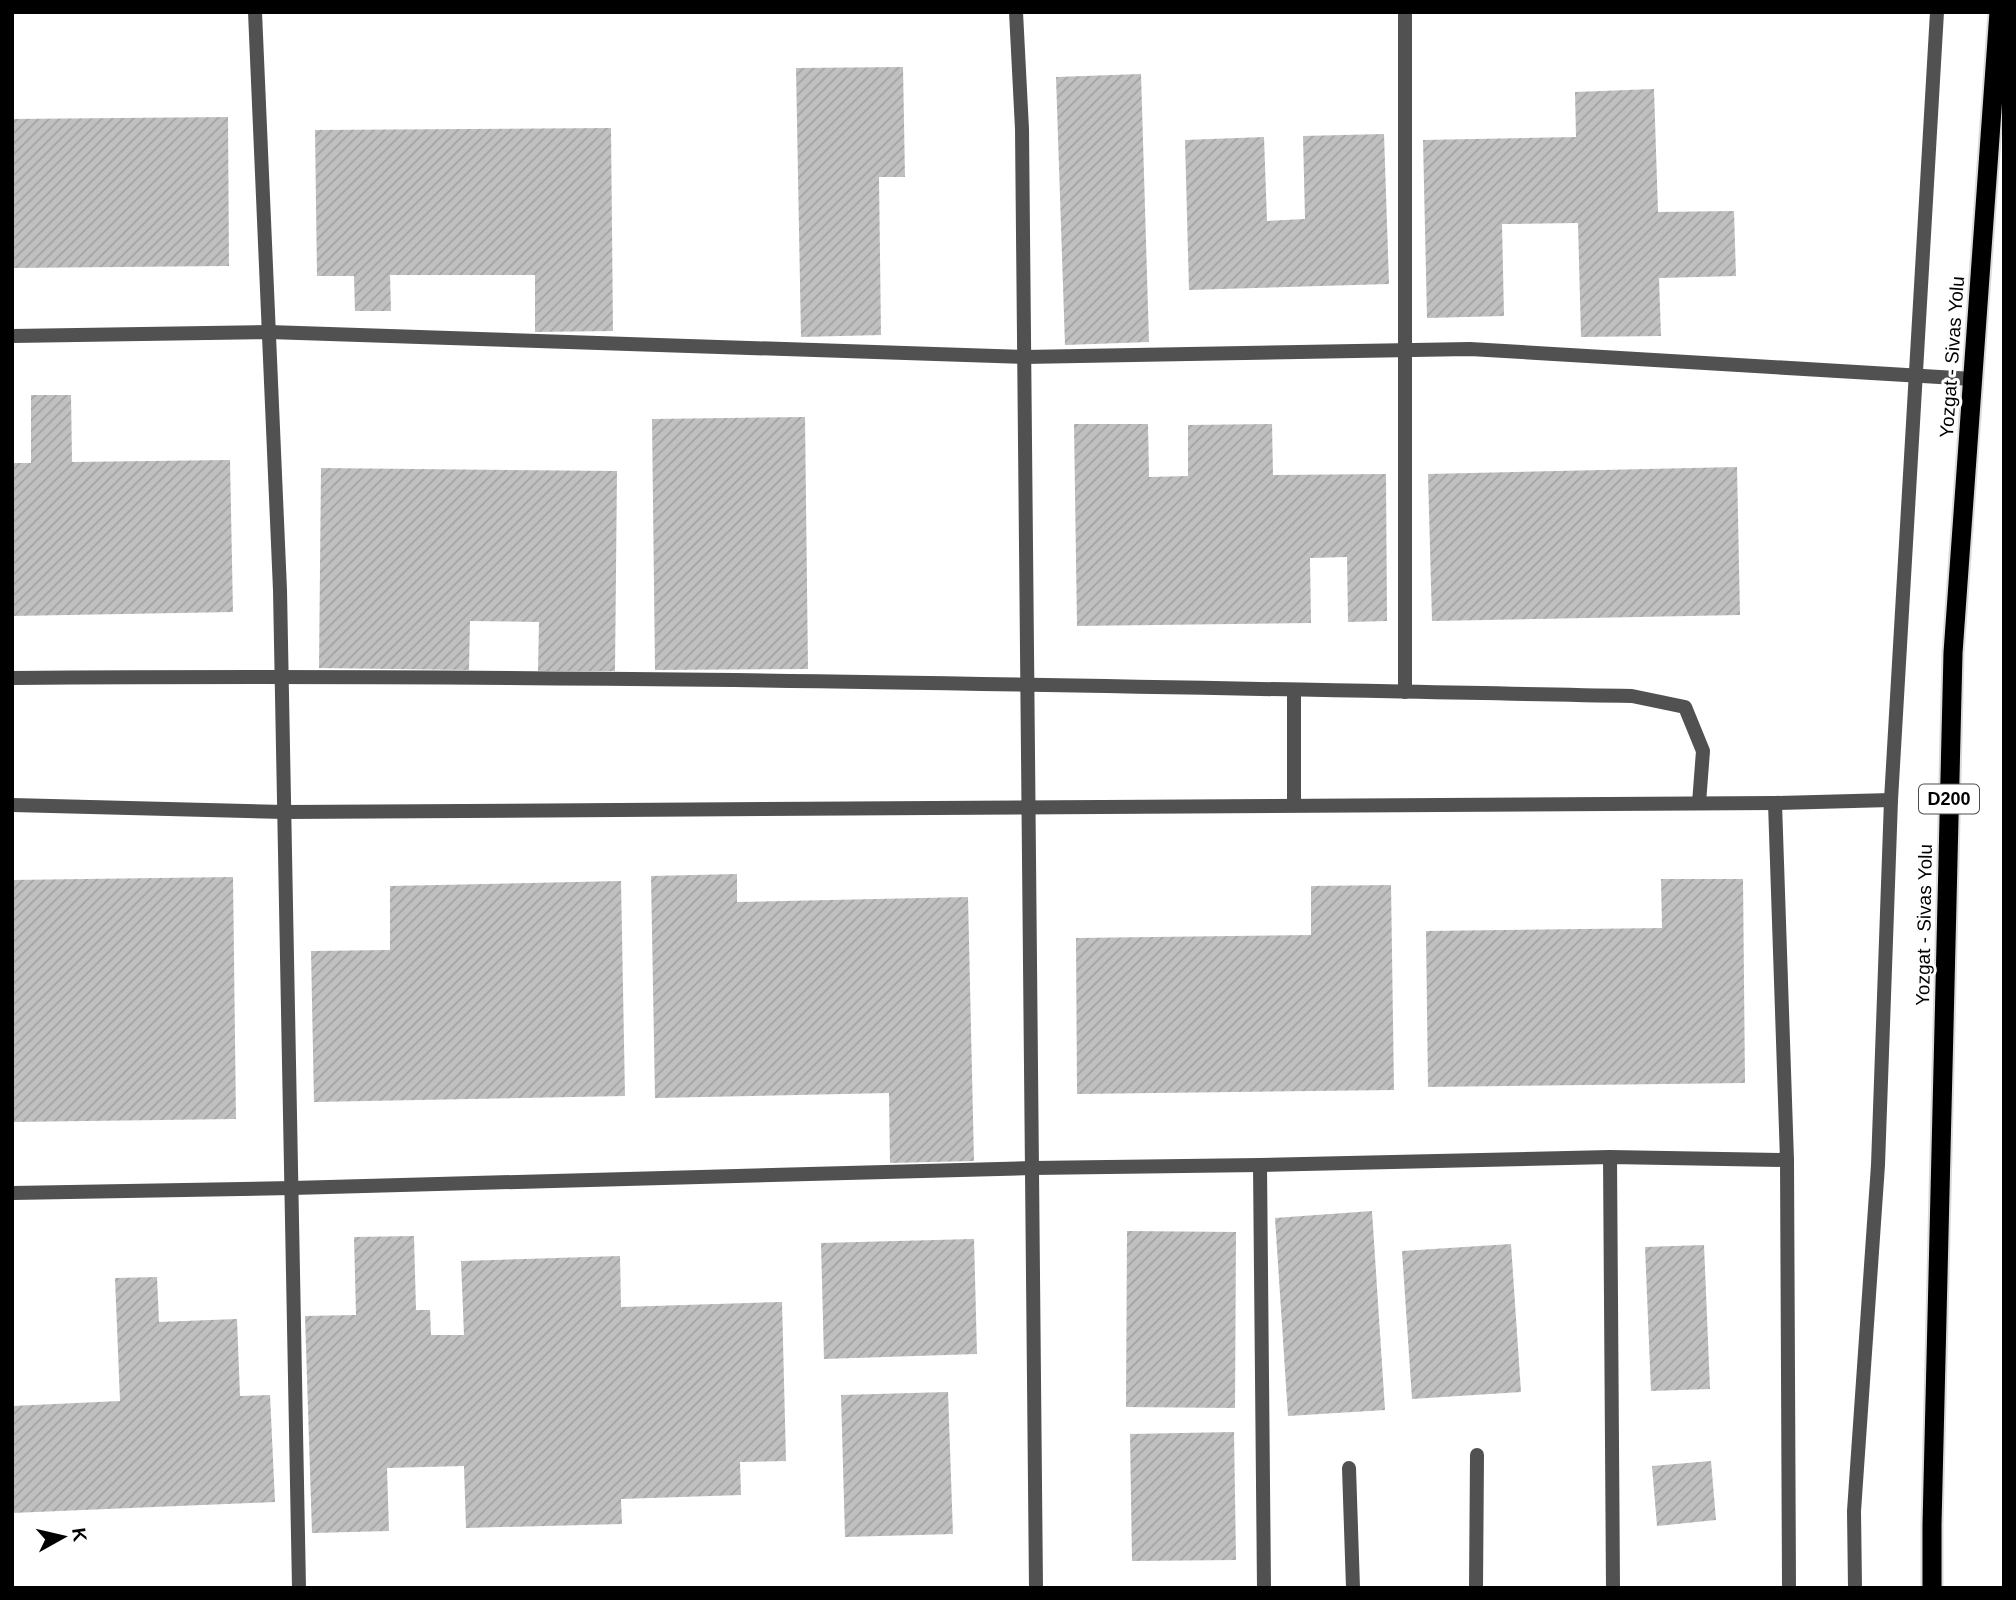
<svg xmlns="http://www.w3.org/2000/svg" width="2016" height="1600" font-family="Arial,sans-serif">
  <defs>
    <pattern id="building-hatch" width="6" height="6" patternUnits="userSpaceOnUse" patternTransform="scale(1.75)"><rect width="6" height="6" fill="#c0c0c0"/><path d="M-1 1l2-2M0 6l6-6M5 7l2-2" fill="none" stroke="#a3a3a3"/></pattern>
  </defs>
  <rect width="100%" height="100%" fill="#fff"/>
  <!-- building -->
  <g fill="url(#building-hatch)">
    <polygon points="903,67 905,177 879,177 881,335 801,337 796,68"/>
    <polygon points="1141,74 1149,342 1065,345 1056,77"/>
    <polygon points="1654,89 1658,212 1734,211 1736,276 1659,278 1661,336 1581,337 1578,223 1502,224 1504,316 1427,318 1423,140 1576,137 1575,92"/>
    <polygon points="228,117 229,266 12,268 12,119"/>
    <polygon points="611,128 613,331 535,332 535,275 390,275 391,311 355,311 354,276 317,276 315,130"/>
    <polygon points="1384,134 1389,284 1189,290 1185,140 1264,137 1267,221 1305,219 1303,136"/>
    <polygon points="31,395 71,395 72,462 230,460 233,612 12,616 12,463 31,463"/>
    <polygon points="805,417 808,669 655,670 652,419"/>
    <polygon points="1074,424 1148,424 1149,477 1188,476 1188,425 1272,424 1273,475 1386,474 1387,621 1348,622 1347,557 1310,558 1311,623 1077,626"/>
    <polygon points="1737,467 1740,615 1432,621 1428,474"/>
    <polygon points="321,468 617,471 615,671 538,671 539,622 470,621 469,670 319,668"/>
    <polygon points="737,874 737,902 968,897 974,1161 890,1163 889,1093 655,1098 651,876"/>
    <polygon points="233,877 236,1119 12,1122 12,880"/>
    <polygon points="1661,879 1743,879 1745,1083 1428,1087 1426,931 1662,928"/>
    <polygon points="621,881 625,1096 314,1102 311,951 390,950 390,886"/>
    <polygon points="1391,885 1394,1090 1077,1094 1076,938 1311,935 1311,886"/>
    <polygon points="1372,1211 1385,1410 1288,1416 1275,1218"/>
    <polygon points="1127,1231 1236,1232 1235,1408 1126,1407"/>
    <polygon points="414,1236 416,1310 430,1310 431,1335 464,1335 461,1261 620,1256 621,1307 782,1302 786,1461 740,1462 741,1495 621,1499 622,1524 466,1528 464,1466 387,1468 389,1531 312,1533 305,1316 356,1315 354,1237"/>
    <polygon points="974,1239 977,1354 824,1359 821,1243"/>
    <polygon points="1511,1244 1521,1392 1412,1399 1402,1251"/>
    <polygon points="1704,1245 1710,1389 1651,1391 1645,1247"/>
    <polygon points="157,1277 159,1322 237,1319 240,1396 270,1395 275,1502 12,1513 12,1406 120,1401 115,1278"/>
    <polygon points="948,1392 953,1534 845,1537 841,1395"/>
    <polygon points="1234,1432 1236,1560 1132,1561 1130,1434"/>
    <polygon points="1711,1461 1716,1520 1657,1526 1652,1466"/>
  </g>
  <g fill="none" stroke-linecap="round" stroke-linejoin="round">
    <!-- trunk casing -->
    <g stroke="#dbdbdb" stroke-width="23">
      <polyline id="trunk" points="1932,1588 1932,1525 1953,653 1999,12"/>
    </g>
    <!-- service -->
    <g stroke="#515151" stroke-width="14">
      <polyline points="1610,1157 1613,1588"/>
      <polyline points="1260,1165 1264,1588"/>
      <polyline points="1349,1468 1353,1588"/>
      <polyline points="1476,1588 1477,1455"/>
    </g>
    <!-- minor -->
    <g stroke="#515151" stroke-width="14">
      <polyline points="255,12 280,590 299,1588"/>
      <polyline points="1016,12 1022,129 1036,1588"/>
      <polyline points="12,336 269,332 1024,357 1470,349 1973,379"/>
      <path d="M12,678C552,673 1092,686 1632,696L1685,707L1703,751L1699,803"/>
      <polyline points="1294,690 1294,805"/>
      <polyline points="1405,692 1405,12"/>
      <polyline points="1775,803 1787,1160 1789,1588"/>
      <polyline points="12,805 284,812 1775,803 1891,800"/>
      <polyline points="12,1193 292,1188 1032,1168 1260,1165 1610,1157 1787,1160"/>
      <polyline points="1855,1588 1854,1511 1878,1165 1891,800 1937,12"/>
    </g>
    <!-- trunk -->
    <use href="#trunk" stroke="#000" stroke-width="19"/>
  </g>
  <g text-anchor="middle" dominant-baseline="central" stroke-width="6" stroke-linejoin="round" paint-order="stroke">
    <!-- shield labels -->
    <rect fill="#fff" stroke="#4c4c4c" stroke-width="2" x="1919" y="784.5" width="60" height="29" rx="5"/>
    <g font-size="18" font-weight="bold" fill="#000">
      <text x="1949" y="799">D200</text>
    </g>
    <!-- street labels -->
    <g font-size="19" fill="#000" stroke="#fff">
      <text transform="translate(1952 357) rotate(-86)">Yozgat - Sivas Yolu</text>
      <text transform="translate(1924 925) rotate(-89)">Yozgat - Sivas Yolu</text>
    </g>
  </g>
  <!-- border -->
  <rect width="2016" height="1600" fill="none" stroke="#000000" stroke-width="28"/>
  <!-- north arrow -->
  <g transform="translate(63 1537) rotate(82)" stroke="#ffffff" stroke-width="5" paint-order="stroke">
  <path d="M0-5L12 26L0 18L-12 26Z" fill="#000000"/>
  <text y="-10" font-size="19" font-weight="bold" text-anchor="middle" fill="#000000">K</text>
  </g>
</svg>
